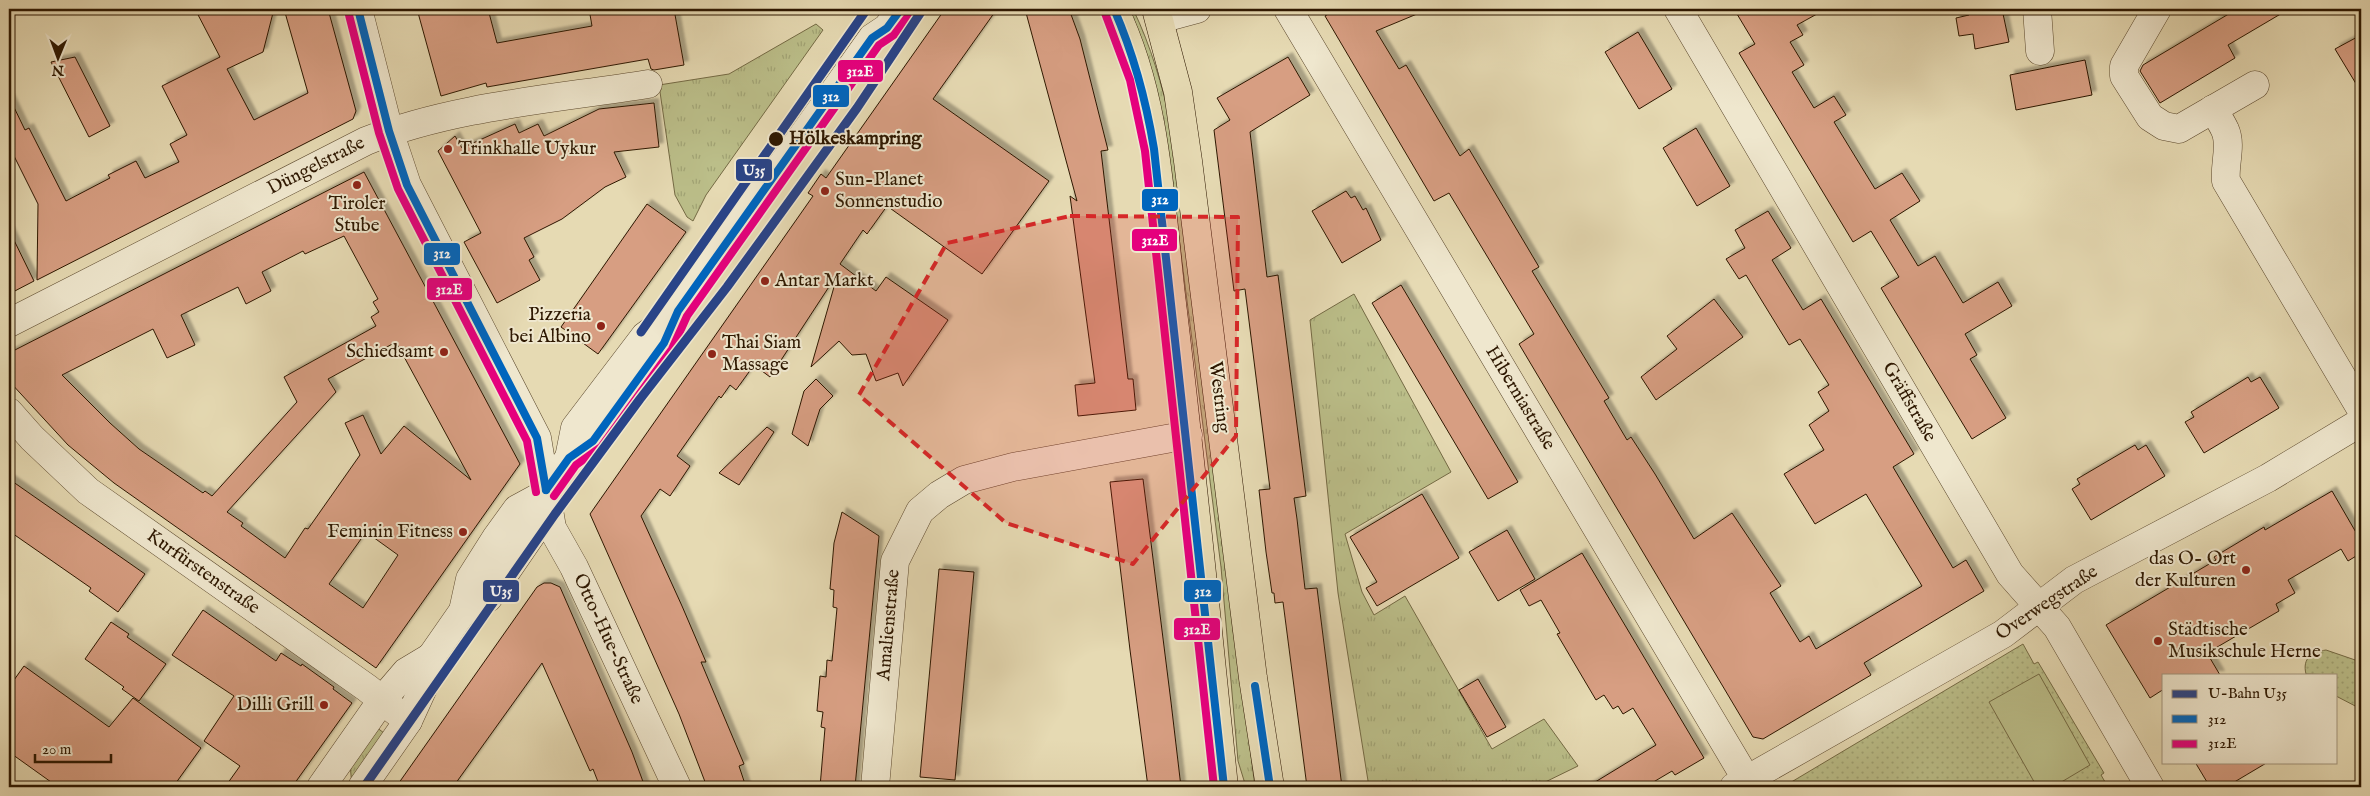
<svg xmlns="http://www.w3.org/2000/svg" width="2370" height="796" font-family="'IM FELL English',serif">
  <defs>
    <pattern id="grass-tufts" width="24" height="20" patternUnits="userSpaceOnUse" patternTransform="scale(1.25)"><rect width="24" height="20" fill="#bbbe89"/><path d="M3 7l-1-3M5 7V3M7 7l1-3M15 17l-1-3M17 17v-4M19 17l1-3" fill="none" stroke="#a1a374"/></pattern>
    <pattern id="park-dots" width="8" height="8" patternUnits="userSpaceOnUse" patternTransform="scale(1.25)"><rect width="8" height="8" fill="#bbbe89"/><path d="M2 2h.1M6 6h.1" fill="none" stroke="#a1a374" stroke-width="1.8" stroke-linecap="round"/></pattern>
    <filter id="shadow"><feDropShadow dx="4.5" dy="-4.5" stdDeviation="1" flood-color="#0004"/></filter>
  </defs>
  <rect width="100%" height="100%" fill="#e6dab3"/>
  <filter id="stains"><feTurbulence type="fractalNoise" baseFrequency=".004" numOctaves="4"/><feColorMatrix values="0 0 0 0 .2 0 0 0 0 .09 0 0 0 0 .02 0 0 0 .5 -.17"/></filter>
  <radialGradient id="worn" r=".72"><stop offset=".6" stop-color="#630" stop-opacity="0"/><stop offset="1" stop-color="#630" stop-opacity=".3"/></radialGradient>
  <!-- grass -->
  <g fill="url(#grass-tufts)" stroke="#746a44">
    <path d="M1128,9H1133C1151,46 1162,85 1171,125L1255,787H1246L1238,761L1221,567L1167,144C1159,96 1149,52 1128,9Z"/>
    <polygon points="816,24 823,30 706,195 693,221 687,217 675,195 659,85 729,74"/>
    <polygon points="1354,294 1451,472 1345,534 1362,592 1374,615 1405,596 1492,749 1544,719 1578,766 1535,787 1369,787 1338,593 1310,320"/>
    <polygon points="376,727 384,733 352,786 350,764"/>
  </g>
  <!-- park -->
  <g fill="url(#park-dots)" stroke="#746a44">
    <polygon points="2023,644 2034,664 2038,662 2104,773 2101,775 2108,787 1783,787"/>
    <path d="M2326,650L2361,662V709L2336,696V675L2306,674C2302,658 2312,652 2326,650Z"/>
  </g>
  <!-- pitch -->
  <polygon fill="#bbbe89" stroke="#746a44" points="2039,674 2090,765 2053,787 2037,787 1989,702"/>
  <!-- building -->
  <g fill="#d79e82" stroke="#2d1700" fill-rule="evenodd" filter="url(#shadow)">
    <polygon points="195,9 274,9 263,52 227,69 254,120 308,93 284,9 328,9 356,111 353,119 37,280 38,204 9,146 9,97 25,130 29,128 66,201 110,178 108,175 136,161 145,178 179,162 170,144 187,135 162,86 220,57"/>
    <polygon points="417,9 488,9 497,43 592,26 589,9 674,9 684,65 654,70 651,69 648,59 487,87 486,83 441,96"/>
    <polygon points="945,9 997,9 933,99 1049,181 982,274 887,206 867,234 863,230 840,264 876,291 886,277 948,320 903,386 898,373 876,381 866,354 852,355 839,341 811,367 838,273 770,377 754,365 736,390 730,385 721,398 719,396 677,456 690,466 670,496 660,489 641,516 682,606 706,662 701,662 744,764 739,766 746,787 707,787 679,714 590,514 813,196 808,193 821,174 826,178"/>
    <polygon points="1025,9 1069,9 1080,39 1108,150 1101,151 1128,379 1133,379 1136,410 1078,416 1075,385 1095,383 1070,196 1077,201"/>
    <polygon points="1337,9 1429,9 1376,31 1399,69 1406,65 1460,156 1469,149 1539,267 1532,271 1609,398 1604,401 1627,440 1631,437 1655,474 1694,539 1732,513 1781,586 1770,593 1800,642 1809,636 1816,649 1922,586 1866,494 1815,524 1784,474 1824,450 1809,425 1829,411 1818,392 1829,385 1800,339 1789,345 1746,275 1739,279 1726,259 1745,248 1735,230 1768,211 1791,248 1772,260 1803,310 1821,299 1914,454 1893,467 1953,568 1966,560 1984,591 1864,663 1871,675 1763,739 1753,737 1519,344 1534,334 1449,193 1434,201 1325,16"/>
    <polygon points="1734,9 1826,9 1797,25 1803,35 1790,42 1804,65 1792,72 1814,108 1834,96 1846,115 1834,122 1875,189 1902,173 1920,201 1890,220 1918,266 1935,256 1963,303 1998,282 2012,306 1965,334 1977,355 1970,359 2006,418 1972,439 1881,288 1899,277 1871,231 1853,242 1739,53 1755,44"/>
    <polygon points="1968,9 2002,9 2009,42 1975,49 1973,34 1959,36 1956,18 1969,15"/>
    <polygon points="2237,9 2289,9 2228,45 2235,58 2160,103 2140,71 2143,65"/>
    <polygon points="1638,32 1672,89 1639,109 1605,52"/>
    <polygon points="2361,35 2361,92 2335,49"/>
    <polygon points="75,57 110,126 89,137 51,62"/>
    <polygon points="1288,57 1310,95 1250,132 1267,277 1278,275 1306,496 1294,498 1297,519 1305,589 1317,588 1342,787 1307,787 1283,602 1275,603 1274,593 1272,593 1266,552 1259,490 1270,489 1245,289 1234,291 1214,130 1230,120 1217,98"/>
    <polygon points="2085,60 2092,95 2016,110 2010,75"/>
    <polygon points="654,103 659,147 614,152 626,177 605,187 562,219 524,238 534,257 529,260 540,280 497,303 464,242 481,233 438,151 455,136 462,148 515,124 519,133 538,124 544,136 599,109"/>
    <polygon points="1696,128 1730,186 1697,206 1663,148"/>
    <path d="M364,172L520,464L376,668L114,483L68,445L9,381V353ZM344,236L378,299L373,302L379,312L371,317L376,326L284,377L297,402L212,496L205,491L203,493L139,449L110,423L62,375L153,329L167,358L195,345L181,315L238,287L246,304L271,291L262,272L303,251L305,254ZM396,342L471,480L404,426L381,454L363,415L345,423L360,455L308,529L305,528L285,558L241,526L243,523L227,512L336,392L328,379ZM366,532L398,555L363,608L329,584Z"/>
    <polygon points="1346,191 1351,198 1355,196 1363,210 1366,208 1381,240 1342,263 1312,211"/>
    <polygon points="647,204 686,232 598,354 561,327"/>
    <polygon points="9,230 34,281 9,294"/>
    <polygon points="1401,285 1518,482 1488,499 1372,303"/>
    <polygon points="1714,299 1743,337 1656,400 1641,377 1677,349 1667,336"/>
    <polygon points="2248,377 2251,382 2260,377 2279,408 2204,453 2185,422 2194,417 2191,412"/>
    <polygon points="816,379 833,396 820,409 808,446 792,434 804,391"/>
    <polygon points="767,427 774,432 739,485 719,473"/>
    <polygon points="2135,445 2138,450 2146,445 2165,476 2091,520 2072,489 2080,484 2077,479"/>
    <polygon points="9,479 145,574 118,612 89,591 91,588 9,531"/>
    <polygon points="1143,479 1171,702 1181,787 1148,787 1130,650 1110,482"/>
    <polygon points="2332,491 2361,541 2361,553 2348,561 2341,549 2288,580 2295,593 2276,604 2279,611 2207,653 2220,675 2164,675 2164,689 2150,698 2106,625 2216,560 2214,557 2264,527 2265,530"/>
    <polygon points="1422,494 1459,558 1377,606 1366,588 1377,582 1350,537"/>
    <polygon points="842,512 879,536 855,787 820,787 825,728 821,727 823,712 817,711 820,676 826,677 827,660 832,661 837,608 833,607 834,590 830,589 834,543"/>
    <polygon points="1507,530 1535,579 1498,601 1469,552"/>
    <polygon points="1582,553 1704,758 1675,775 1672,771 1645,787 1587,787 1656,745 1633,708 1623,714 1618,706 1613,709 1604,695 1596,700 1557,634 1560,633 1541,600 1529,606 1520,590"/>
    <polygon points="939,569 974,572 955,780 920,777"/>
    <polygon points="544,583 551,583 560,587 632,752 645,787 600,787 593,769 590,771 542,663 453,787 396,787 537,587"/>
    <polygon points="203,610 276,661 281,653 301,666 302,664 334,687 333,689 352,703 292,787 225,787 240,766 204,741 234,696 172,655"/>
    <polygon points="111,622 129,634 127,637 166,664 139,701 122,689 124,687 85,659"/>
    <polygon points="24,666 109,727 133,698 201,748 173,787 58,787 9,752 9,687"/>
    <polygon points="1478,679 1506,727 1487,737 1459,690"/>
    <polygon points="2195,762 2268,762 2226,787 2210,787"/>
  </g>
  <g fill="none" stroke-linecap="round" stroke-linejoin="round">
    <!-- minor casing -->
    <g stroke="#5b482d" stroke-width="29">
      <g id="minor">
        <polyline points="358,9 389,131 407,185 537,438 552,528 574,567 677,787"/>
        <polyline points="1288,9 1751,787"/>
        <polyline points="1678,9 2010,574 2057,627 2150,787"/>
        <polyline points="2037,9 2040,51"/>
        <polyline points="2157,9 2124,66 2124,76 2150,117 2164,126 2179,129 2255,85"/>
        <polyline points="1160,19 1197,9"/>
        <path d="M2213,109C2217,116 2222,123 2225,130C2232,145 2224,165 2226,181L2361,409"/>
        <path d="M9,323L366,141C453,106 555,99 648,84"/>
        <polyline points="9,412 32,438 88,491 367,688 408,721"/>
        <polyline points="569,458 575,428 645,336 675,314"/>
        <polyline points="463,611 488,598 538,525 541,497"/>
        <polyline points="321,787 382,700 406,672 431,657"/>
        <polyline points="362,787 408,721 424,686 431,657 463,611 470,579 496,538 517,509 541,496 569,458 593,441 664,343 678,311 872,38 887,28 901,9"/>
        <polyline points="875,787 895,561 920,511 939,495 964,480 1013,467 1188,435"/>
        <polyline points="1734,787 2003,634 2074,580 2268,478 2361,422"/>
      </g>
    </g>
    <!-- major casing -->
    <g stroke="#2d1700" stroke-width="29">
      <g id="major">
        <path d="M1114,9C1157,97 1160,199 1171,295C1191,459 1207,623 1224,787"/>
        <polyline points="1156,9 1178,92 1188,161 1253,678 1270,787"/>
      </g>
    </g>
    <!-- minor -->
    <use href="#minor" stroke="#efe7ce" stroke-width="28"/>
    <!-- major -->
    <use href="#major" stroke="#e6dab3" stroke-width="28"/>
    <!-- bus-1 casing -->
    <g stroke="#efe7ce" stroke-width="11">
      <g id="bus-1">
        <polyline points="358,9 389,131 407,185 537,438 546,490"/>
        <path d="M1114,9C1134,55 1146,100 1154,149L1224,787"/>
        <polyline points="546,490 569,458 593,441 664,343 678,311 872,38 887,28 901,9"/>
        <polyline points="1255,686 1270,787"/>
      </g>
    </g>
    <!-- bus-2 casing -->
    <g stroke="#efe7ce" stroke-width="11">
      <g id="bus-2">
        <polyline points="348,11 379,133 398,189 527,441 536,492"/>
        <polyline points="1105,13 1130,80 1145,151 1214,787"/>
        <polyline points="554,496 576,465 601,447 672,349 687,316 879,45 894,35 909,15"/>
      </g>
    </g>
    <!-- bus-1 -->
    <use href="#bus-1" stroke="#0065bd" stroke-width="8"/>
    <!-- bus-2 -->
    <use href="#bus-2" stroke="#e5007d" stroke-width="8"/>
    <!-- metro-1 casing -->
    <g stroke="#efe7ce" stroke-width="12">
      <g id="metro-1">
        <polyline points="641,332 867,9"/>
        <polyline points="364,787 555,514 640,399 727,287 857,108 923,9"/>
      </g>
    </g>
    <!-- metro-1 -->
    <use href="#metro-1" stroke="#294488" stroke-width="9"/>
  </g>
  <!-- marked area -->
  <path fill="#d62828" fill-opacity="0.2" stroke="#d62828" stroke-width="4" stroke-dasharray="10 6" stroke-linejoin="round" d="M1070,216L1238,217L1236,436L1133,564L1006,523L859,395L947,243Z"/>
  <!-- markers -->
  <circle fill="#2d1700" stroke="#efe7ce" stroke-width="2" cx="776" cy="139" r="8"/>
  <g fill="#8f2418" stroke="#efe7ce" stroke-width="2">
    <circle cx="448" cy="149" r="5"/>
    <circle cx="357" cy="185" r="5"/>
    <circle cx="825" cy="191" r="5"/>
    <circle cx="765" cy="281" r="5"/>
    <circle cx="601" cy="326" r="5"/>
    <circle cx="444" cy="352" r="5"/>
    <circle cx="712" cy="354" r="5"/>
    <circle cx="463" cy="532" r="5"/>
    <circle cx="2246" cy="570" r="5"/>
    <circle cx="2158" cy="641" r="5"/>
    <circle cx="324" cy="705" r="5"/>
  </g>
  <g text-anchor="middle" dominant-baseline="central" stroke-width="4" stroke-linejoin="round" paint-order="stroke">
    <!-- stop labels -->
    <g font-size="19" font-weight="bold" fill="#2d1700" stroke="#efe7ce" text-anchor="start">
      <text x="789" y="139">Hölkeskampring</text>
    </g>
    <!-- poi labels -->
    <g font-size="19" fill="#2d1700" stroke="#efe7ce" text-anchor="start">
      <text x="458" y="149">Trinkhalle Uykur</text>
      <text x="835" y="180">Sun-Planet<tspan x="835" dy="22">Sonnenstudio</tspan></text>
      <text x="357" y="204" text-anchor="middle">Tiroler<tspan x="357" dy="22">Stube</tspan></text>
      <text x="775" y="281">Antar Markt</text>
      <text x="591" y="315" text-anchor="end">Pizzeria<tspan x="591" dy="22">bei Albino</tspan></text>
      <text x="722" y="343">Thai Siam<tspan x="722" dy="22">Massage</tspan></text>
      <text x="434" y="352" text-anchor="end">Schiedsamt</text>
      <text x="453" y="532" text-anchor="end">Feminin Fitness</text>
      <text x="2236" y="559" text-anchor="end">das O- Ort<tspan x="2236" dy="22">der Kulturen</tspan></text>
      <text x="2168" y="630">Städtische<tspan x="2168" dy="22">Musikschule Herne</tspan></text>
      <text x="314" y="705" text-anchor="end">Dilli Grill</text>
    </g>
    <!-- street labels -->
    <g font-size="19" fill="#2d1700" stroke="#efe7ce">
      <text transform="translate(316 166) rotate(-27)">Düngelstraße</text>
      <text transform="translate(1219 397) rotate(83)">Westring</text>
      <text transform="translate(1520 398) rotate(59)">Hiberniastraße</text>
      <text transform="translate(1909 402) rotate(60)">Gräffstraße</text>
      <text transform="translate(203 572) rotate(35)">Kurfürstenstraße</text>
      <text transform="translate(2047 603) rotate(-34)">Overwegstraße</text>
      <text transform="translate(889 625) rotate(-85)">Amalienstraße</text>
      <text transform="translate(608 639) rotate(65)">Otto-Hue-Straße</text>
    </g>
  </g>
  <g stroke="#efe7ce" stroke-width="2">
    <rect x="837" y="59" width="47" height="24" rx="5" fill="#e5007d"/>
    <rect x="812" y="84" width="38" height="24" rx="5" fill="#0065bd"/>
    <rect x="735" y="158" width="38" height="24" rx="5" fill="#294488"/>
    <rect x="1141" y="188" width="38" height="24" rx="5" fill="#0065bd"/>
    <rect x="1131" y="228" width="47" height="24" rx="5" fill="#e5007d"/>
    <rect x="423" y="242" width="38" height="24" rx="5" fill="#0065bd"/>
    <rect x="426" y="277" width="47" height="24" rx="5" fill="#e5007d"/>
    <rect x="482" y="579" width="38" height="24" rx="5" fill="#294488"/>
    <rect x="1183" y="579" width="39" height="24" rx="5" fill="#0065bd"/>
    <rect x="1173" y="617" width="48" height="24" rx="5" fill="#e5007d"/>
  </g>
  <g font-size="14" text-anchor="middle" font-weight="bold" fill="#fff">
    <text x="860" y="76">312E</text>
    <text x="831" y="101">312</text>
    <text x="754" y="175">U35</text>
    <text x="1160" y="204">312</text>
    <text x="1155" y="245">312E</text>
    <text x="442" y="258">312</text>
    <text x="449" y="294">312E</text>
    <text x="501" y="596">U35</text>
    <text x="1203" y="596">312</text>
    <text x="1197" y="634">312E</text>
  </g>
  <!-- margin -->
  <rect width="2370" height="796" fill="none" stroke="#e6dab3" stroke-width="30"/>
  <rect x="10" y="10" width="2350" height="776" fill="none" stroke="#2d1700" stroke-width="2.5"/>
  <rect x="15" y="15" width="2340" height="766" fill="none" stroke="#2d1700"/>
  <!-- legend -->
  <rect x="2162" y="674" width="175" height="90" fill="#efe7ce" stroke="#a1947c"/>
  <rect x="2172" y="690" width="25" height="8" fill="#294488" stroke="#a1947c"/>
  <text x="2208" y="698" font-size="15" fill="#2d1700">U-Bahn U35</text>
  <rect x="2172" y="715" width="25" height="8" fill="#0065bd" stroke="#a1947c"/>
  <text x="2208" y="724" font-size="15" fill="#2d1700">312</text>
  <rect x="2172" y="740" width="25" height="8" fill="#e5007d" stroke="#a1947c"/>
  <text x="2208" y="748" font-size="15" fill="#2d1700">312E</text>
  <!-- north arrow -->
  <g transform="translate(58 58) rotate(181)" stroke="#efe7ce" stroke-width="4" paint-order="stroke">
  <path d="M0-4L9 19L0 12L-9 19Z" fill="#2d1700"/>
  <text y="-8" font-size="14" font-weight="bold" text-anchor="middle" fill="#2d1700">N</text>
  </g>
  <!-- scale -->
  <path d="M35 754v8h76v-8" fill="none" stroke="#2d1700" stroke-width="2.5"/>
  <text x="42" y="754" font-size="15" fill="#2d1700" stroke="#efe7ce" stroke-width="4" paint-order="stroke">20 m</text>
  <rect width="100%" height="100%" filter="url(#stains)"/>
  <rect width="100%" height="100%" fill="url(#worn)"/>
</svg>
